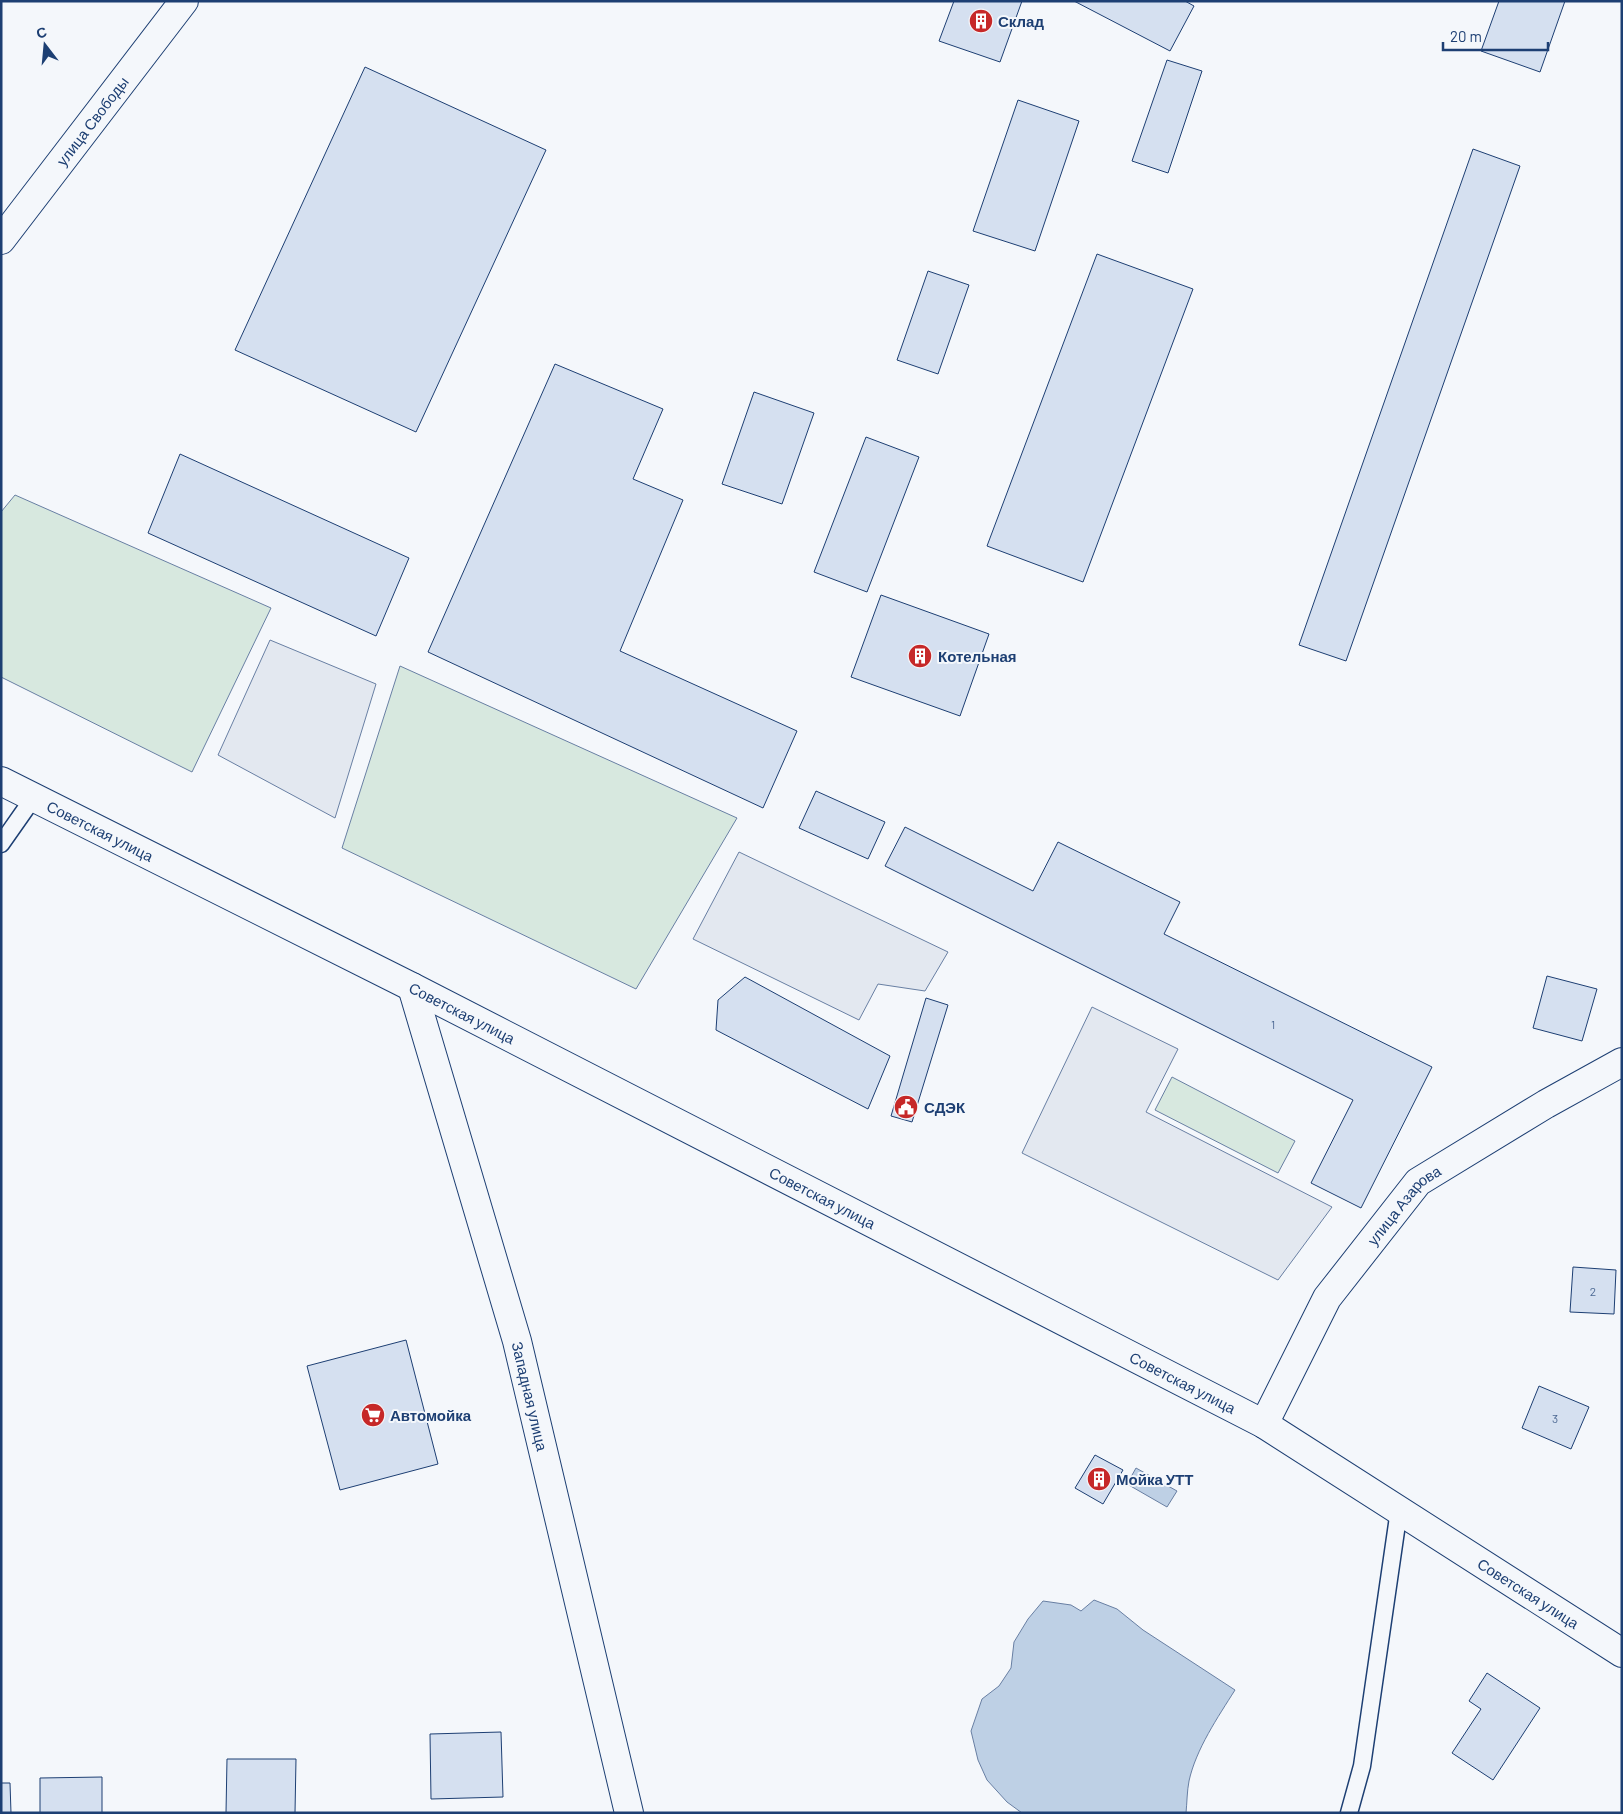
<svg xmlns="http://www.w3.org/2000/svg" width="1623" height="1814" font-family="Barlow,sans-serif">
  <rect width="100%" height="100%" fill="#f4f7fb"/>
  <!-- green -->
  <g fill="#d7e8df" stroke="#687fa3">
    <polygon points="15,495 271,608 192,772 1,677 1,512"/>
    <polygon points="400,666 737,818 636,989 342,848"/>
    <polygon points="1172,1077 1295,1141 1278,1173 1155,1110"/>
  </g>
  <!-- parking -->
  <g fill="#e3e8f0" stroke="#687fa3">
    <polygon points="270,640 376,684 335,818 218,755"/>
    <polygon points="739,852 948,952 925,991 878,984 859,1020 693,939"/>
    <polygon points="1092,1007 1178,1049 1146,1112 1332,1207 1278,1280 1022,1153"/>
  </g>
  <!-- water -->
  <g fill="#bed0e5" stroke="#687fa3">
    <polygon points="1136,1468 1177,1491 1167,1507 1127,1484"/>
    <path d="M1094,1600L1117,1609L1143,1630L1235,1690C1218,1717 1196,1749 1189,1781C1187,1791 1187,1803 1186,1813H1022L1007,1802L987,1780L978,1760L971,1731L982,1699L999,1686L1011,1668L1014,1642L1028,1619L1043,1601L1071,1605L1081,1611Z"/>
  </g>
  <!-- building -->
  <g fill="#d5e0f0" stroke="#1d3f73">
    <polygon points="954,1 1022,1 1000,62 939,41"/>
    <polygon points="1074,1 1185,1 1194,6 1170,51"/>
    <polygon points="1499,1 1565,1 1540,72 1481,51"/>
    <polygon points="1167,60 1202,71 1168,173 1132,161"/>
    <polygon points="365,67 546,150 416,432 235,350"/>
    <polygon points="1018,100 1079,121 1035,251 973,231"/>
    <polygon points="1473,149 1520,166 1346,661 1299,645"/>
    <polygon points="1097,254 1193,289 1083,582 987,546"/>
    <polygon points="928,271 969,285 938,374 897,360"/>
    <polygon points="555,364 663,409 633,479 683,500 620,651 797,731 763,808 428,652"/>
    <polygon points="754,392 814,413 782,504 722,484"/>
    <polygon points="866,437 919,457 867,592 814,572"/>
    <polygon points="180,454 409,558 376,636 148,533"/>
    <polygon points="881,595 989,634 960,716 851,677"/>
    <polygon points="816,791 885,822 868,859 799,828"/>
    <polygon points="905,827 1033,891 1058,842 1180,902 1164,934 1432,1067 1361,1208 1311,1183 1353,1100 885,866"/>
    <polygon points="1547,976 1597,989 1582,1041 1533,1028"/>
    <polygon points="745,977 890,1056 868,1109 716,1030 718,1000"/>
    <polygon points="926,998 948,1005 912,1122 891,1116"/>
    <polygon points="1573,1267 1616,1270 1614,1314 1570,1312"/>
    <polygon points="406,1340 438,1464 340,1490 307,1366"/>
    <polygon points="1539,1386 1589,1407 1571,1449 1522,1428"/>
    <polygon points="1095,1455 1123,1470 1103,1504 1075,1488"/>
    <polygon points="1487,1673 1540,1708 1493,1780 1452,1753 1481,1709 1469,1701"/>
    <polygon points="501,1732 503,1797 431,1799 430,1734"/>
    <polygon points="227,1759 296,1759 295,1813 226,1813"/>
    <polygon points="102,1777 102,1813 40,1813 40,1778"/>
    <polygon points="1,1783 10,1783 11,1813 1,1813"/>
  </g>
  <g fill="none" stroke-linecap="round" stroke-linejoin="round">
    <!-- service casing -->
    <g stroke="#1d3f73" stroke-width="19">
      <g id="service">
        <polyline points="1,844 34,797"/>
        <polyline points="1349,1813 1362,1766 1399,1510"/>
      </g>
    </g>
    <!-- minor casing -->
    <g stroke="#1d3f73" stroke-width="30">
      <g id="minor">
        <path id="s1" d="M412,987L517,1341L629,1813"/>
        <path id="s2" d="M1264,1424L1327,1298L1418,1182L1546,1104L1622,1062"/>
      </g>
    </g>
    <!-- tertiary casing -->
    <g stroke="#1d3f73" stroke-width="30">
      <g id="tertiary">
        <path id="s3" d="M1,240L184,1"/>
      </g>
    </g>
    <!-- trunk casing -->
    <g stroke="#1d3f73" stroke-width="30">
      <g id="trunk">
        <path id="s4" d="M1,781L412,987L1264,1424L1622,1653"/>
      </g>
    </g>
    <!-- service -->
    <use href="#service" stroke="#f4f7fb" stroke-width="16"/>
    <!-- minor -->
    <use href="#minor" stroke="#f4f7fb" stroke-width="28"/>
    <!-- tertiary -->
    <use href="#tertiary" stroke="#f4f7fb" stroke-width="28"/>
    <!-- trunk -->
    <use href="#trunk" stroke="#f4f7fb" stroke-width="28"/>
  </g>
  <!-- icons -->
  <defs>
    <g id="building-disc" transform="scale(1.25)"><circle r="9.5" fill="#c62828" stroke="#f4f7fb"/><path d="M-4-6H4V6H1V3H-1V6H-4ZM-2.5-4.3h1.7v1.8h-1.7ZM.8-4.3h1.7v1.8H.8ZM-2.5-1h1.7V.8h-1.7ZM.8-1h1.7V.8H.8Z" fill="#fff"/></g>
    <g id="civic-disc" transform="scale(1.25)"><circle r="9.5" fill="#c62828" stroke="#f4f7fb"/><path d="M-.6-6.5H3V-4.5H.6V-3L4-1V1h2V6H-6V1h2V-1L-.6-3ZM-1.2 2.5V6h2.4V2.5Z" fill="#fff"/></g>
    <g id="supermarket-disc" transform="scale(1.25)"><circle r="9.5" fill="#c62828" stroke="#f4f7fb"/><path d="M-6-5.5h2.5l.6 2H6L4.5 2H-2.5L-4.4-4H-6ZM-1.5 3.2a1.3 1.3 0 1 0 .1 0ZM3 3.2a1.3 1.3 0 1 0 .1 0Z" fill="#fff"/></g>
  </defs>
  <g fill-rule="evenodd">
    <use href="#building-disc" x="981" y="21"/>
    <use href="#building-disc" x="920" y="656"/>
    <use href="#civic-disc" x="906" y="1107"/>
    <use href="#supermarket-disc" x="373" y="1415"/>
    <use href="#building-disc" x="1099" y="1479"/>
  </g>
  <g text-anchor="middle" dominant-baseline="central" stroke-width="4" stroke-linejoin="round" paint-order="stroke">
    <!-- number labels -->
    <g font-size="12" fill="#4b6792">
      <text x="1273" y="1024">1</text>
      <text x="1593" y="1291">2</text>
      <text x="1555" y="1418">3</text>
    </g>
    <!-- poi labels -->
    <g font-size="15" font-weight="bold" fill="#1d3f73" stroke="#f4f7fb" text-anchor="start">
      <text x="998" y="21">Склад</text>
      <text x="938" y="656">Котельная</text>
      <text x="924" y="1107">СДЭК</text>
      <text x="390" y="1415">Автомойка</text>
      <text x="1116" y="1479">Мойка УТТ</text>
    </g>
    <!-- street labels -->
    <g font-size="15" fill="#1d3f73" stroke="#f4f7fb">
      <text stroke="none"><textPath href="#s3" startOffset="150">улица Свободы</textPath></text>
      <text stroke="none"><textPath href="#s4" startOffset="111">Советская улица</textPath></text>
      <text stroke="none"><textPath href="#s4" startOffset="516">Советская улица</textPath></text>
      <text stroke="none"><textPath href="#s4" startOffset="921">Советская улица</textPath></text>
      <text stroke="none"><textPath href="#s2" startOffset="262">улица Азарова</textPath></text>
      <text stroke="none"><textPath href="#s4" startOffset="1326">Советская улица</textPath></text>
      <text stroke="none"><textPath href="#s1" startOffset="426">Западная улица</textPath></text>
      <text stroke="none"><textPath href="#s4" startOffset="1731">Советская улица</textPath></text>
    </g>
  </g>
  <!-- border -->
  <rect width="1623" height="1814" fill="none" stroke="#1d3f73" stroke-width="5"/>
  <!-- north arrow -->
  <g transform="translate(45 45) rotate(344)" stroke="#f4f7fb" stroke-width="4" paint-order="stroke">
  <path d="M0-4L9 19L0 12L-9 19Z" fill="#1d3f73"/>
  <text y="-8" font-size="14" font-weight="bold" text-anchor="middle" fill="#1d3f73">С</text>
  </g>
  <!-- scale -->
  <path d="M1443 42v8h105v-8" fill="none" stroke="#1d3f73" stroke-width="2.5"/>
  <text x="1450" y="42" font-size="15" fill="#1d3f73" stroke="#f4f7fb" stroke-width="4" paint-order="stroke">20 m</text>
</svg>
